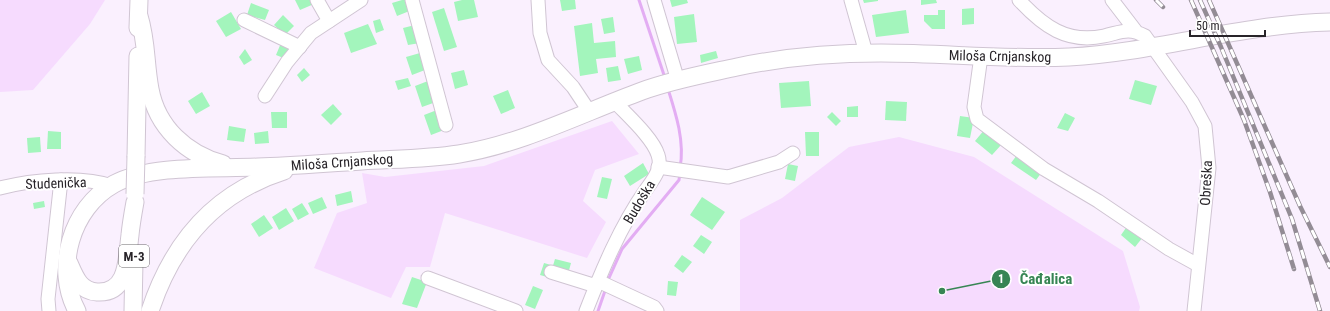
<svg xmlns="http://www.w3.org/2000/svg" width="1330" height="311" font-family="'Roboto Condensed',sans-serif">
  <rect width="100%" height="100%" fill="#faf0fe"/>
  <!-- green -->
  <g fill="#f6dbfe">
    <polygon points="0,0 105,0 90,24 33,90 0,92"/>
    <polygon points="612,121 639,154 595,170 583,201 606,222 587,258 445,213 430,267 406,267 391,298 314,268 337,213 367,203 362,173 385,177 484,166"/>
    <polygon points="899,137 974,157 1123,251 1140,307 1139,311 740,311 740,220 782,198 849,147"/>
  </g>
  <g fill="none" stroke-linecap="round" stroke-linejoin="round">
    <!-- stream -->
    <g stroke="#e3adf3" stroke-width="3">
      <polyline points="639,0 665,78"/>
      <path d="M668,89C676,114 685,142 680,168"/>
      <polyline points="609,278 622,249 679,180 680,173"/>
      <polyline points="598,311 606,288"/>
    </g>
  </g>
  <!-- building -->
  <g fill="#a3f5bc">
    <polygon points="295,0 312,0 314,4 300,10"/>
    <polygon points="402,0 409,0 412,10 397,16 392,3"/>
    <polygon points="462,0 474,0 478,17 458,21 454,2"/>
    <polygon points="560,0 575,0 576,9 562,11"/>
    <polygon points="670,0 687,0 688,3 672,7"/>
    <polygon points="863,0 878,0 878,1 864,3"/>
    <polygon points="921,0 936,0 937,3 921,5"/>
    <polygon points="251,3 269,10 265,20 247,15"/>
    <polygon points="444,8 457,47 444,51 432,12"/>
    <polygon points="974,8 974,24 962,25 962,9"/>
    <polygon points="906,10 909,33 876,37 872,15"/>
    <polygon points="938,10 945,10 945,29 932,29 924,21 924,15 938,15"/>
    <polygon points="231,12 241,29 226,37 216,21"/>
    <polygon points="694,14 697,42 677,44 674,17"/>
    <polygon points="283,15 294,26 285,35 274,25"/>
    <polygon points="613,17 615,32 604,34 601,19"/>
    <polygon points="380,19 384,30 376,33 373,21"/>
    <polygon points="592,23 594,43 615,41 616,57 596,59 598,73 580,76 574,26"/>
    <polygon points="368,24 377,44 351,53 344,33"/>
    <polygon points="415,25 420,43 408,45 403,28"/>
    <polygon points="281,43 291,47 286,59 276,55"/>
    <polygon points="245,49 252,60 244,65 239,57"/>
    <polygon points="716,51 718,58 701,63 700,55"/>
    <polygon points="420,53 425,70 412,75 406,57"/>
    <polygon points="639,56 642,70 628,74 624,59"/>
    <polygon points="618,66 621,80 608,82 606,68"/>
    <polygon points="304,68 310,75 302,82 297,75"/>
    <polygon points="464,70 468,85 455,89 451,73"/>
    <polygon points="408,78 411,86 398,90 395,81"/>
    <polygon points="1135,80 1157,86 1151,105 1129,99"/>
    <polygon points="428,81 436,102 422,107 415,86"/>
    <polygon points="809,81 811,106 781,108 779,83"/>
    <polygon points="508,90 515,108 501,114 493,96"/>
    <polygon points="202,92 210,106 196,114 188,101"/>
    <polygon points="886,101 907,102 906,121 885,120"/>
    <polygon points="333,104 342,114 331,125 321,115"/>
    <polygon points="858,106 858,117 847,117 847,107"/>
    <polygon points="437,110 444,130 431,135 424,115"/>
    <polygon points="271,112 287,112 287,128 272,128"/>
    <polygon points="832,112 841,121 836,126 827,117"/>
    <polygon points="1065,113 1075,118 1068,131 1057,128"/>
    <polygon points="960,116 974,118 970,138 957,136"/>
    <polygon points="229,126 246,129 244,142 227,140"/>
    <polygon points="985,129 1002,144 992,155 975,141"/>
    <polygon points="48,131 61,132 61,149 47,149"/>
    <polygon points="268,131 269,143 255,144 254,133"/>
    <polygon points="805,132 819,132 819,156 806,156"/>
    <polygon points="40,137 41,152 28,153 27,138"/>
    <polygon points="1017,155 1042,172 1036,180 1011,163"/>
    <polygon points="643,163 649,174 630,186 624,176"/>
    <polygon points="788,164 798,166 795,181 785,179"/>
    <polygon points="602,177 612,179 607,199 597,197"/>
    <polygon points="351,191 353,202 337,206 335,195"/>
    <polygon points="322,197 327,208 313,214 308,203"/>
    <polygon points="702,197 725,212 712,230 690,215"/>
    <polygon points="44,201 45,207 34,209 33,203"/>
    <polygon points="302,203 309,214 298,220 292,209"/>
    <polygon points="286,208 294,221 279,230 272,217"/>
    <polygon points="264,215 273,228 259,237 251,224"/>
    <polygon points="1128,225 1143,237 1135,247 1121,235"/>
    <polygon points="701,235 712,242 704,254 693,246"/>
    <polygon points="682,255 692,262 683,273 674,266"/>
    <polygon points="555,259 571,263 568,274 552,269"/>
    <polygon points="544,263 551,265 547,277 540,275"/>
    <polygon points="412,277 427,282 417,308 402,304"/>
    <polygon points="668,281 678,282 676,296 667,295"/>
    <polygon points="533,286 543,290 535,309 525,305"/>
  </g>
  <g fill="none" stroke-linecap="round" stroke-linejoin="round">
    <!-- minor casing -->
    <g stroke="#d0c5d3" stroke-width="15">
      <g id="minor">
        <polyline points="317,0 329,21"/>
        <polyline points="412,0 446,125"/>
        <polyline points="538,0 540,33 548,60 573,87 589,111"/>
        <polyline points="654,0 678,81"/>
        <polyline points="851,0 866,53"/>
        <path d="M1019,0C1043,26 1067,44 1104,36C1122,32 1128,27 1145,36L1192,102L1205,126L1209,168L1194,311"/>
        <polyline points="1112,0 1135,30"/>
        <polyline points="244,20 300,47"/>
        <polyline points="981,56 974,107 977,119 1044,169 1098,201 1169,249 1198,265"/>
        <polyline points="265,96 287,62 311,33 361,0"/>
        <polyline points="658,167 728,177 779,162 793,153"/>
        <path d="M0,188C31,180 81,175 112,186"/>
        <polyline points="551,272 596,286"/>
        <polyline points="428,278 516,311"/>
        <polyline points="598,281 654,307 657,311"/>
        <polyline points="49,311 48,299 61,180"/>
        <path d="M586,311C602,270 620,227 645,191C652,181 663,169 658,155C653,138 627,115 614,101"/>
      </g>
    </g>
    <!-- major casing -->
    <g stroke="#d0c5d3" stroke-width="19">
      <g id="major">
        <path d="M139,16C147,42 145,63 150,89C157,127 186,154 223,164"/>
        <polyline points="138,28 139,0"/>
        <polyline points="136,156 138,56"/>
        <path d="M69,263C75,277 80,291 97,292C129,294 127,257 130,235C131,224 133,213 135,202"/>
        <path d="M77,311C54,268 71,208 114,184C151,164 216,169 258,167C292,166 327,163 362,161C394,159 427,159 459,154C522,144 582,113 642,91C672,80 705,74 737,67C784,57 833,53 881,53C944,53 1006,60 1069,57C1157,52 1242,24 1330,22"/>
        <polyline points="133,311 134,261"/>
        <path d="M150,311C172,244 214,193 284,171"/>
      </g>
    </g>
    <!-- minor -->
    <use href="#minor" stroke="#fff" stroke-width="13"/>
    <!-- major -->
    <use href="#major" stroke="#fff" stroke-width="17"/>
    <!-- rail casing -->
    <g stroke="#938c95" stroke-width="4.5">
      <g id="rail">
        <polyline points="1156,0 1163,7"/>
        <polyline points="1191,0 1244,120 1270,192 1294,269"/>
        <polyline points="1200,0 1221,47 1292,219 1320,311"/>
        <polyline points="1209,0 1300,206 1330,267"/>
      </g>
    </g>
    <!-- rail -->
    <use href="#rail" stroke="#fff" stroke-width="3" stroke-dasharray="9" stroke-linecap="butt"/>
    <!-- major-bridge casing -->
    <g stroke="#d0c5d3" stroke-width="19" stroke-linecap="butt">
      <polyline id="major-bridge" points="135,194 136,156"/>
    </g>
    <!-- major-bridge -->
    <use href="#major-bridge" stroke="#fff" stroke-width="17"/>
  </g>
  <g text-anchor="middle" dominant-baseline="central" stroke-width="4" stroke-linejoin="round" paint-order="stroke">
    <!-- shield labels -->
    <rect fill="#fff" stroke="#686669" stroke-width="1" x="119" y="245" width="30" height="22" rx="3"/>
    <g font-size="13" font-weight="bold" fill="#282429">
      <text x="134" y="256">M-3</text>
    </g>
    <!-- street labels -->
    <g font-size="14" fill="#282429" stroke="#fff">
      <text transform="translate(1000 56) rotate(1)">Miloša Crnjanskog</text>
      <text transform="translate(342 162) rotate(-4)">Miloša Crnjanskog</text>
      <text transform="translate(56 183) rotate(-2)">Studenička</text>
      <text transform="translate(1206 183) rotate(-87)">Obreška</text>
      <text transform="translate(639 202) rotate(-59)">Budoška</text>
    </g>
  </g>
  <!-- callouts -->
  <path fill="none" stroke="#378554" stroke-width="1.5" d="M942 291L1001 279"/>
  <g fill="#378554" stroke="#fff" stroke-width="1.5">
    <circle cx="942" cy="291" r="4"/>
    <circle cx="1001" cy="279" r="10"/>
  </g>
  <g font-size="12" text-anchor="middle" font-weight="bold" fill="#fff">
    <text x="1001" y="283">1</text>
  </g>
  <g font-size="15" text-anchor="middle" font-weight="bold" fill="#378554" stroke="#fff" stroke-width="4" stroke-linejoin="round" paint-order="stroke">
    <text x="1046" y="284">Čađalica</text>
  </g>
  <!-- scale -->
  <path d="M1190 30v6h75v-6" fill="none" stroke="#282429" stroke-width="2"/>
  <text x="1196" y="30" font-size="12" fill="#282429" stroke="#ffffff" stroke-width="3" paint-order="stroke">50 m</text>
</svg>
